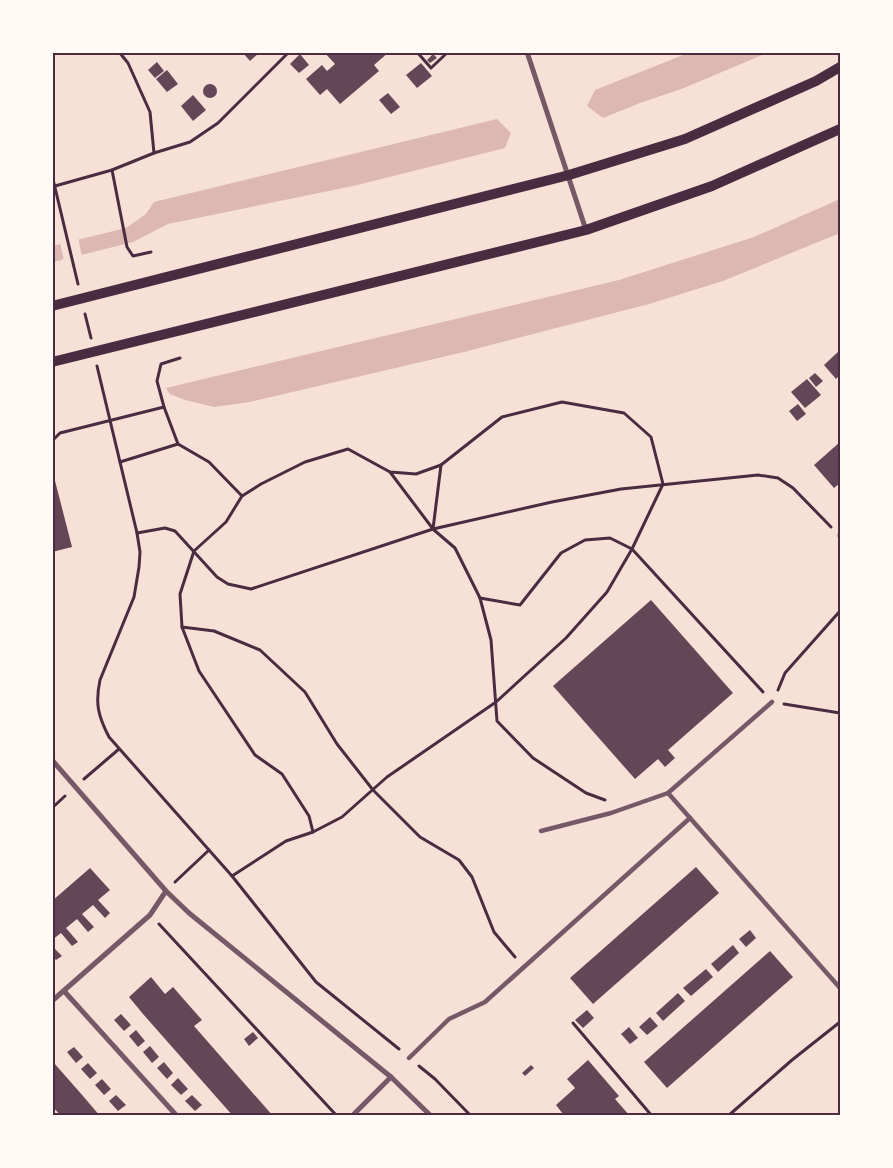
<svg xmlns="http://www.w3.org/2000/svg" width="893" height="1168" font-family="Figtree,sans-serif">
  <rect width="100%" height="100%" fill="#f7e1d7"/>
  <!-- water -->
  <g fill="#dcb8b0">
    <polygon points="688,53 767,53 684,88 640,103 603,118 587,106 595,90"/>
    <polygon points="497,119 511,133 505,148 353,186 168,224 133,242 53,262 52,246 126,228 146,214 154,202"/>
    <polygon points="840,199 840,233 723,281 649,304 464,352 250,402 214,407 185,400 170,394 166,388 619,280 754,237"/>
  </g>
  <!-- pier -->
  <polygon fill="#f7e1d7" points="78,237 82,257 64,261 60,242"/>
  <!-- building -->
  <g fill="#644757">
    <polygon points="242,52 260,52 250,61"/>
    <polygon points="324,52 389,52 374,65 379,71 340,104 327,89 320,95 306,79 322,65 327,71 335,64"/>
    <polygon points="300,54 309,65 299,73 290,64"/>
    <polygon points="433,54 437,58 430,63 427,60"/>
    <polygon points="157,62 164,71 155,78 148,70"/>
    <polygon points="421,63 432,76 417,88 406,75"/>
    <polygon points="167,70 178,84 167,92 156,79"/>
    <circle cx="210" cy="91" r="7"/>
    <polygon points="388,93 400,107 391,114 379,100"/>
    <polygon points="193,95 206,110 193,121 181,106"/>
    <polygon points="840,350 840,375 836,379 824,365"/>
    <polygon points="815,373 823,381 816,387 809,378"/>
    <polygon points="807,379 821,395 805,408 791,392"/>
    <polygon points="798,404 806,414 797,421 789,411"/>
    <polygon points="840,442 840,483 834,488 814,465"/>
    <polygon points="52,469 72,547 52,552"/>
    <polygon points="651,600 733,693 668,750 675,758 665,767 658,759 635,779 553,686"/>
    <polygon points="696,867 719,893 593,1004 570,978"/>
    <polygon points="90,868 110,890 98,900 110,913 105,918 93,905 82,914 94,927 88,932 77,919 66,928 78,942 72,946 61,933 52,940 52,901"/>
    <polygon points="750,930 756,938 746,947 739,939"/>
    <polygon points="733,945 739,953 718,972 711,964"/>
    <polygon points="52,946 62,956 56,960 52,956"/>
    <polygon points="770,951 793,977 667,1088 644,1062"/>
    <polygon points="706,969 713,977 691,996 683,988"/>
    <polygon points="151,977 165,994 173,987 187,1003 202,1020 194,1026 273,1116 233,1116 143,1014 129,997"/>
    <polygon points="678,993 685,1001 663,1021 656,1013"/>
    <polygon points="587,1010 594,1018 583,1028 575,1020"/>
    <polygon points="121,1014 131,1025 124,1031 114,1020"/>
    <polygon points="650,1017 658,1026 647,1035 639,1027"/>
    <polygon points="629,1027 638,1038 630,1044 621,1034"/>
    <polygon points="136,1030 145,1041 138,1047 129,1036"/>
    <polygon points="253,1032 258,1038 249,1046 244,1039"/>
    <polygon points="150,1046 159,1057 152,1063 143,1052"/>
    <polygon points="74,1047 83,1057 76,1063 67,1052"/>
    <polygon points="588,1060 619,1096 615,1099 630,1116 562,1116 563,1114 556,1105 575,1088 567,1079"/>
    <polygon points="164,1062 173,1073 167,1079 157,1068"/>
    <polygon points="54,1063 83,1096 100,1116 61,1116 52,1106 52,1064"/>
    <polygon points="88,1063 97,1073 90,1079 81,1069"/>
    <polygon points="531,1065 534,1068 525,1076 522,1073"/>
    <polygon points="178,1078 188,1089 181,1095 171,1085"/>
    <polygon points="102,1079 111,1089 104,1095 95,1085"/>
    <polygon points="116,1095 126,1105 118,1111 109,1101"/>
    <polygon points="192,1095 202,1105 195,1111 185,1101"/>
  </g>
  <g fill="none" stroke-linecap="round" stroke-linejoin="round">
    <!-- path -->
    <g stroke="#4a2c40" stroke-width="3">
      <polyline points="119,52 128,63 150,112 154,153"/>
      <polyline points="417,52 431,68 448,52"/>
      <polyline points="112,170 127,247 133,256 151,252"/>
      <polyline points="52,175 78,284"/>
      <polyline points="55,186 112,170 154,153 190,142 218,123 289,52"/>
      <polyline points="85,314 91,338"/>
      <polyline points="180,358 161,364 157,381 164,407 178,444 209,462 242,496 261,484 305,462 348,449 390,472 416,474 441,465 502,417 562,402 624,413 651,437 663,484 632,549 763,692"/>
      <path d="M97,366L137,533L140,552L139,567L134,597L100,680C95,703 98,716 109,737L232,876L316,982L399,1049"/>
      <polyline points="52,441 60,433 164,407"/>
      <polyline points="120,462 178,444"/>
      <polyline points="390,472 433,529 441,465"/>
      <polyline points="242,496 226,522 194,551 180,594 182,627 199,671 255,755 282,774 309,816 313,832"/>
      <polyline points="434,530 455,548 480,598 491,640 497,721 533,758 586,793 605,800"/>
      <polyline points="137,533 165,528 175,531 217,577 228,584 251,589 433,529 552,502 621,489 758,475 778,478 793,488 831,527"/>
      <polyline points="182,627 214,631 260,650 305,692 337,744 373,790 420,837 459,860 472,877 494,932 515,957"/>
      <polyline points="778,690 785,673 840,611"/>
      <polyline points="784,704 840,713"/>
      <polyline points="84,779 119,749"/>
      <polyline points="52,808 65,796"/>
      <polyline points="232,876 286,841 313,832 342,817 387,777 496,702 566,638 607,592 632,549 610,538 585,540 561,553 520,605 480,598"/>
      <polyline points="175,882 209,850"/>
      <polyline points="159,924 337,1116"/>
      <polyline points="573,1023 652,1116"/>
      <polyline points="419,1066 435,1079 471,1116"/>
      <polyline points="728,1116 792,1060 840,1022"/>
    </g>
    <!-- pedestrian -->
    <g stroke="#755966" stroke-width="4.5">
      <polyline points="668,793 840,988"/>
      <polyline points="541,831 611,813 668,793 772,702"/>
      <polyline points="409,1058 449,1019 485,1002 690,818"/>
    </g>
    <!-- minor -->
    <g stroke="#755966" stroke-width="5">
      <polyline points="527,52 586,230"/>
      <polyline points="840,536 840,535"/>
      <polyline points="52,760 166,891 189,913 391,1077 431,1116"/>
      <polyline points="64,991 177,1116"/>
      <polyline points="52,1001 150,915 166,891"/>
      <polyline points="352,1116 391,1077"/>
    </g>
    <!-- secondary -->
    <g stroke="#4a2c40" stroke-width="10">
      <polyline points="52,306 569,175 685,139 816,81 840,67"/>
      <polyline points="52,362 586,230 712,186 840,129"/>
    </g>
  </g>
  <!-- border -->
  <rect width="893" height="1168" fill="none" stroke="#fffaf5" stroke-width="108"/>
  <rect x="54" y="54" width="785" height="1060" fill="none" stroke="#4a2c40" stroke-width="2"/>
</svg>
